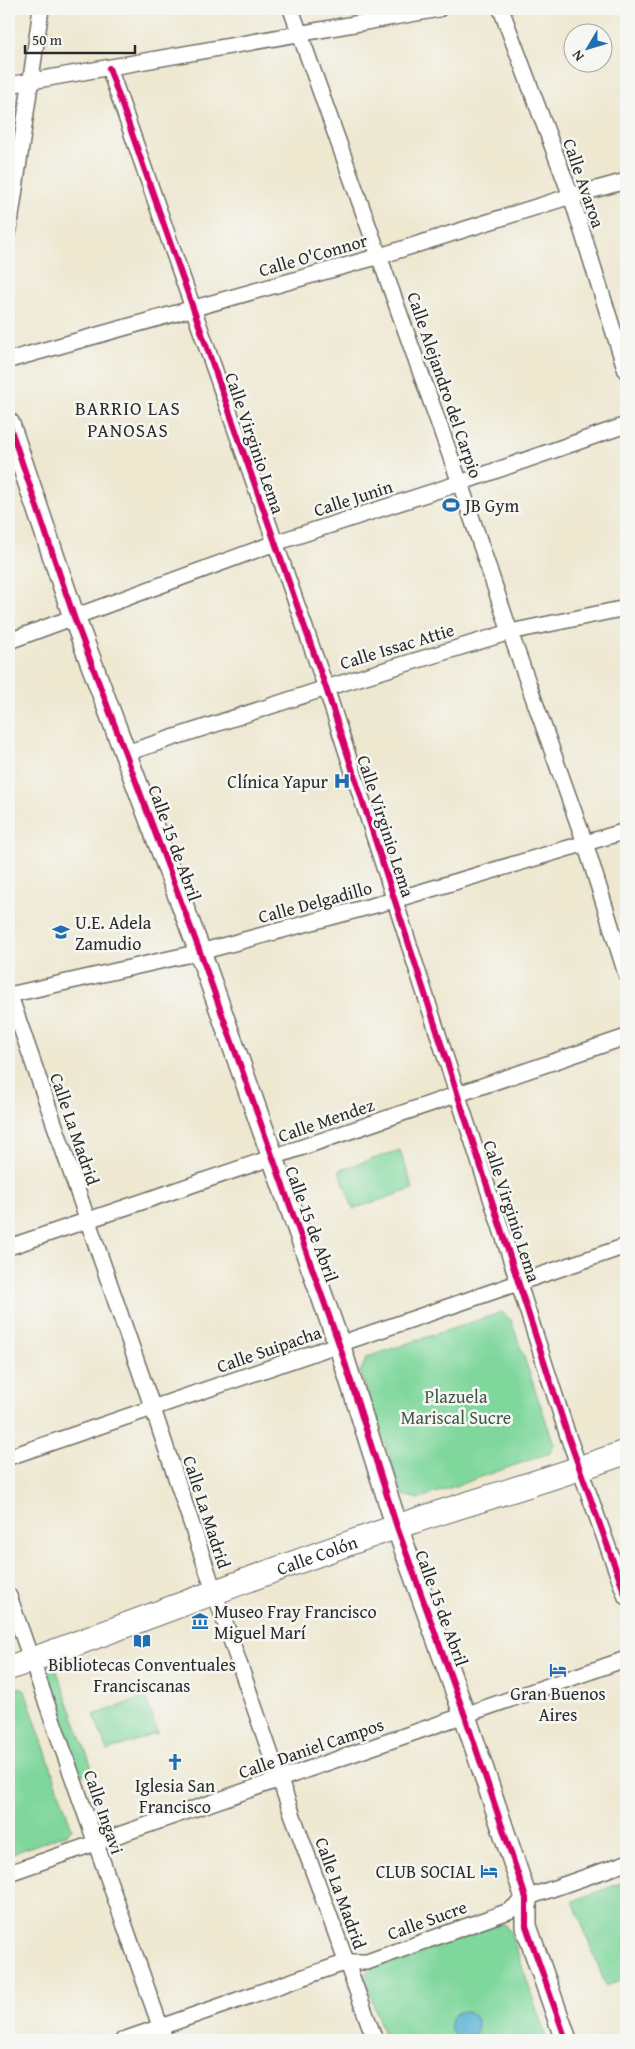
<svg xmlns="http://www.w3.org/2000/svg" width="635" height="2049" font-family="'Gentium Book Plus',serif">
  <rect width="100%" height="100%" fill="#f6f6f2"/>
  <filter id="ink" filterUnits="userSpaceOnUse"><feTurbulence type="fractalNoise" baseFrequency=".02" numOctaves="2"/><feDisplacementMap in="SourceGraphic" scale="10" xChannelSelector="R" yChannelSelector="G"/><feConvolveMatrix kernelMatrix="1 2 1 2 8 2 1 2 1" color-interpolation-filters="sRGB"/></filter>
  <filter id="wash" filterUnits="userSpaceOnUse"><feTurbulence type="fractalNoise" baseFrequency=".0096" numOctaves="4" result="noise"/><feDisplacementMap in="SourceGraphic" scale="20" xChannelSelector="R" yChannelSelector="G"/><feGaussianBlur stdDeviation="1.12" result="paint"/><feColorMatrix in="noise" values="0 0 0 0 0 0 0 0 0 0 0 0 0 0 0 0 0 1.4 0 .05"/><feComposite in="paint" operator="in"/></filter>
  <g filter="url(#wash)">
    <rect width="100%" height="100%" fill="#eee8d1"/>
    <!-- green -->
    <g fill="#7fd79c" stroke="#558164">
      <polygon points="400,1150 413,1189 353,1209 339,1170"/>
      <polygon points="502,1312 511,1320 554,1444 550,1453 418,1499 403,1495 360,1372 367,1357"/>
      <polygon points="53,1660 93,1771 80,1776 42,1668"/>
      <polygon points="17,1687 25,1691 72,1829 68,1833 9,1855 9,1690"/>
      <polygon points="145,1697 158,1733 107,1751 94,1715"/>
      <polygon points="626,1881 626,1979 606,1986 573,1901"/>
      <polygon points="497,1924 504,1924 510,1931 547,2040 386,2040 366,1984 365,1973 371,1968"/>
    </g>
    <!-- water -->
    <circle fill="#55b1d3" stroke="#406e7f" cx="464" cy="2025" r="14"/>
  </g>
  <g filter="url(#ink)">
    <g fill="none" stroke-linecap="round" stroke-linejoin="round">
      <!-- street casing -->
      <g stroke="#6f6d65" stroke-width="18">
        <g id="street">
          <polyline points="291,9 460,483 510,632 585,843 626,974"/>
          <polyline points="501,9 571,196 626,371"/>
          <polyline points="109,68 326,688 569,1439 626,1597"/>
          <polyline points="9,85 439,9"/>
          <polyline points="9,230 41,9"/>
          <polyline points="9,360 380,256 571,196 626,181"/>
          <polyline points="9,641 275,543 460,483 626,425"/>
          <polyline points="126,753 326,688 510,632 626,608"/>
          <polyline points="9,993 153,1409 214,1591 279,1778 375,2040"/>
          <polyline points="9,995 200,952 394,900 626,831"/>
          <polyline points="9,1247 626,1037"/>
          <polyline points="9,1457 626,1246"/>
          <polyline points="9,1596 165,2040"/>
          <polyline points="9,1873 626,1659"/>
          <polyline points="123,2040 347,1962 367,1962 509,1911 526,1898 626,1863"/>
        </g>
      </g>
      <!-- secondary casing -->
      <g stroke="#6f6d65" stroke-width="24">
        <polyline id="secondary" points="9,424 74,617 200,952 339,1344 397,1527 465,1716 526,1898 526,1926 566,2040"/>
      </g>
      <!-- primary casing -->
      <g stroke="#6f6d65" stroke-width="26">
        <g id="primary">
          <path id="s1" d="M9,1668C138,1622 266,1571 396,1527C473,1501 550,1480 626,1452"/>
        </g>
      </g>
      <!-- street -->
      <use href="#street" stroke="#fff" stroke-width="15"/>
      <!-- secondary -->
      <use href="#secondary" stroke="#fff" stroke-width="21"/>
      <!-- primary -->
      <use href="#primary" stroke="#fff" stroke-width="24"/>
      <!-- cycleway casing -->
      <g stroke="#f6f6f2" stroke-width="9">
        <g id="cycleway">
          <polyline points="109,68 326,688 569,1439 626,1597"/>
          <polyline points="9,424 74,617 200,952 339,1344 397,1527 465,1716 526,1898 526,1926 566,2040"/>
        </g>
      </g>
      <!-- cycleway -->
      <use href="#cycleway" stroke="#d6006c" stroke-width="6"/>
    </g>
  </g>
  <!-- icons -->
  <defs>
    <g id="stadium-bare" transform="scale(1.35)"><path d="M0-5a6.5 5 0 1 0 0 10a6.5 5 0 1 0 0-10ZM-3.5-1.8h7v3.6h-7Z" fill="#1f6fb2" stroke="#f6f6f2" stroke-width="2.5" paint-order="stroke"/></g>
    <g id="hospital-bare" transform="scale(1.35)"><path d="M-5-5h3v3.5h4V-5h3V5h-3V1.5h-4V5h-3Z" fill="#1f6fb2" stroke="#f6f6f2" stroke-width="2.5" paint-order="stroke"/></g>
    <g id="school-bare" transform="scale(1.35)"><path d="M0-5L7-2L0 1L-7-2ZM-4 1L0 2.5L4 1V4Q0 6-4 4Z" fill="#1f6fb2" stroke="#f6f6f2" stroke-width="2.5" paint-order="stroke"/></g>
    <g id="museum-bare" transform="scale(1.35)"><path d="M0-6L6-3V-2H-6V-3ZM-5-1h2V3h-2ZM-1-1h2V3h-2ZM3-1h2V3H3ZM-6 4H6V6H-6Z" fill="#1f6fb2" stroke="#f6f6f2" stroke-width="2.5" paint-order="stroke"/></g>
    <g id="library-bare" transform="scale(1.35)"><path d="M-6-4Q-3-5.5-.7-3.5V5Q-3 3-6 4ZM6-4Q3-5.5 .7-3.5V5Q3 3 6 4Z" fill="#1f6fb2" stroke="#f6f6f2" stroke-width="2.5" paint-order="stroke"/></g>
    <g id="hotel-bare" transform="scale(1.35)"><path d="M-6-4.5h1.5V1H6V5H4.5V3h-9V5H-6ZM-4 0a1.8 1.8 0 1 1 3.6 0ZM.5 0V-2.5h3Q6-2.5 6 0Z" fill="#1f6fb2" stroke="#f6f6f2" stroke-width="2.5" paint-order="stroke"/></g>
    <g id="church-bare" transform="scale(1.35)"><path d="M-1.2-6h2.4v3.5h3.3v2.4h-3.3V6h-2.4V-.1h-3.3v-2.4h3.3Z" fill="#1f6fb2" stroke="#f6f6f2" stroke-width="2.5" paint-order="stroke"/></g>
  </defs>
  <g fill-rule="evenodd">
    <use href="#stadium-bare" x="451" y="505"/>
    <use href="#hospital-bare" x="342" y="781"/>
    <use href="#school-bare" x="61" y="932"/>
    <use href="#museum-bare" x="200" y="1621"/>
    <use href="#library-bare" x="142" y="1641"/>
    <use href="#hotel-bare" x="558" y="1670"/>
    <use href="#church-bare" x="175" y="1762"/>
    <use href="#hotel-bare" x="489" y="1871"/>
  </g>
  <g text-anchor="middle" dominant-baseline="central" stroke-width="5" stroke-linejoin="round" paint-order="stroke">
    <!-- street labels -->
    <g font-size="18" fill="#2b2b2b" stroke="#f6f6f2">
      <text transform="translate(584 183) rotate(71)">Calle Avaroa</text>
      <text transform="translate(313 255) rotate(-16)">Calle O'Connor</text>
      <text transform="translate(445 385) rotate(71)">Calle Alejandro del Carpio</text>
      <text transform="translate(255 443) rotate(71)">Calle Virginio Lema</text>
      <text transform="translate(353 498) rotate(-18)">Calle Junin</text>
      <text transform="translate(397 646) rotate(-17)">Calle Issac Attie</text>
      <text transform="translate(386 826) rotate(72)">Calle Virginio Lema</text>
      <text transform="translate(175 843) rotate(70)">Calle 15 de Abril</text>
      <text transform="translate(315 902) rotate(-15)">Calle Delgadillo</text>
      <text transform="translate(326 1120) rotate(-19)">Calle Mendez</text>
      <text transform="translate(75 1129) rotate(71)">Calle La Madrid</text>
      <text transform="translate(512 1211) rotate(72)">Calle Virginio Lema</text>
      <text transform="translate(312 1224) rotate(70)">Calle 15 de Abril</text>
      <text transform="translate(269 1349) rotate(-19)">Calle Suipacha</text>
      <text transform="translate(207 1512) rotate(72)">Calle La Madrid</text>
      <text stroke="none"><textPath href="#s1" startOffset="328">Calle Colón</textPath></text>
      <text transform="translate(442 1608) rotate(70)">Calle 15 de Abril</text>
      <text transform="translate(311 1748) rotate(-19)">Calle Daniel Campos</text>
      <text transform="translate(104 1812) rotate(71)">Calle Ingavi</text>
      <text transform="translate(341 1893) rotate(70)">Calle La Madrid</text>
      <text transform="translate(427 1920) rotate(-20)">Calle Sucre</text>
    </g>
    <!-- poi labels -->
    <g font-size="18" fill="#2b2b2b" stroke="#f6f6f2" text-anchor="start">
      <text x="465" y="505">JB Gym</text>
      <text x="328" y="781" text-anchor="end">Clínica Yapur</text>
      <text x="75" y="922">U.E. Adela<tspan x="75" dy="21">Zamudio</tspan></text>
      <text x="214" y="1611">Museo Fray Francisco<tspan x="214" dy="21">Miguel Marí</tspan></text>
      <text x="142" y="1664" text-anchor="middle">Bibliotecas Conventuales<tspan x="142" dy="21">Franciscanas</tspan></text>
      <text x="558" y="1693" text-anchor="middle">Gran Buenos<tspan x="558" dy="21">Aires</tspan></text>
      <text x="175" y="1785" text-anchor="middle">Iglesia San<tspan x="175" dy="21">Francisco</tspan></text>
      <text x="475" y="1871" text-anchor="end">CLUB SOCIAL</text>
    </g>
    <!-- park labels -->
    <g font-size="18" fill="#405647" stroke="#f6f6f2">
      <text x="456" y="1396">Plazuela<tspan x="456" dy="21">Mariscal Sucre</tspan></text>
    </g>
    <!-- neighbourhood labels -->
    <g font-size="19" letter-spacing="1" fill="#2b2b2b" stroke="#f6f6f2">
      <text x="128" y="408">BARRIO LAS<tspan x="128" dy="22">PANOSAS</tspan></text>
    </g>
  </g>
  <!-- margin -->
  <rect width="635" height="2049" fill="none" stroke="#f6f6f2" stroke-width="30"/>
  <!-- north arrow -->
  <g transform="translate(588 48) rotate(232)"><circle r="24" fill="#f6f6f2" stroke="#a5a5a2"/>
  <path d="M0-4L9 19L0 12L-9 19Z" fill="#1f6fb2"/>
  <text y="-8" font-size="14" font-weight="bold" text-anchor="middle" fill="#2b2b2b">N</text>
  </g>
  <!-- scale -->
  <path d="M25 45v8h110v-8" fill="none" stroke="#2b2b2b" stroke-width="2.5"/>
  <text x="32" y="45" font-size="15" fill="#2b2b2b" stroke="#f6f6f2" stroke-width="4" paint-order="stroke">50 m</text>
</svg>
